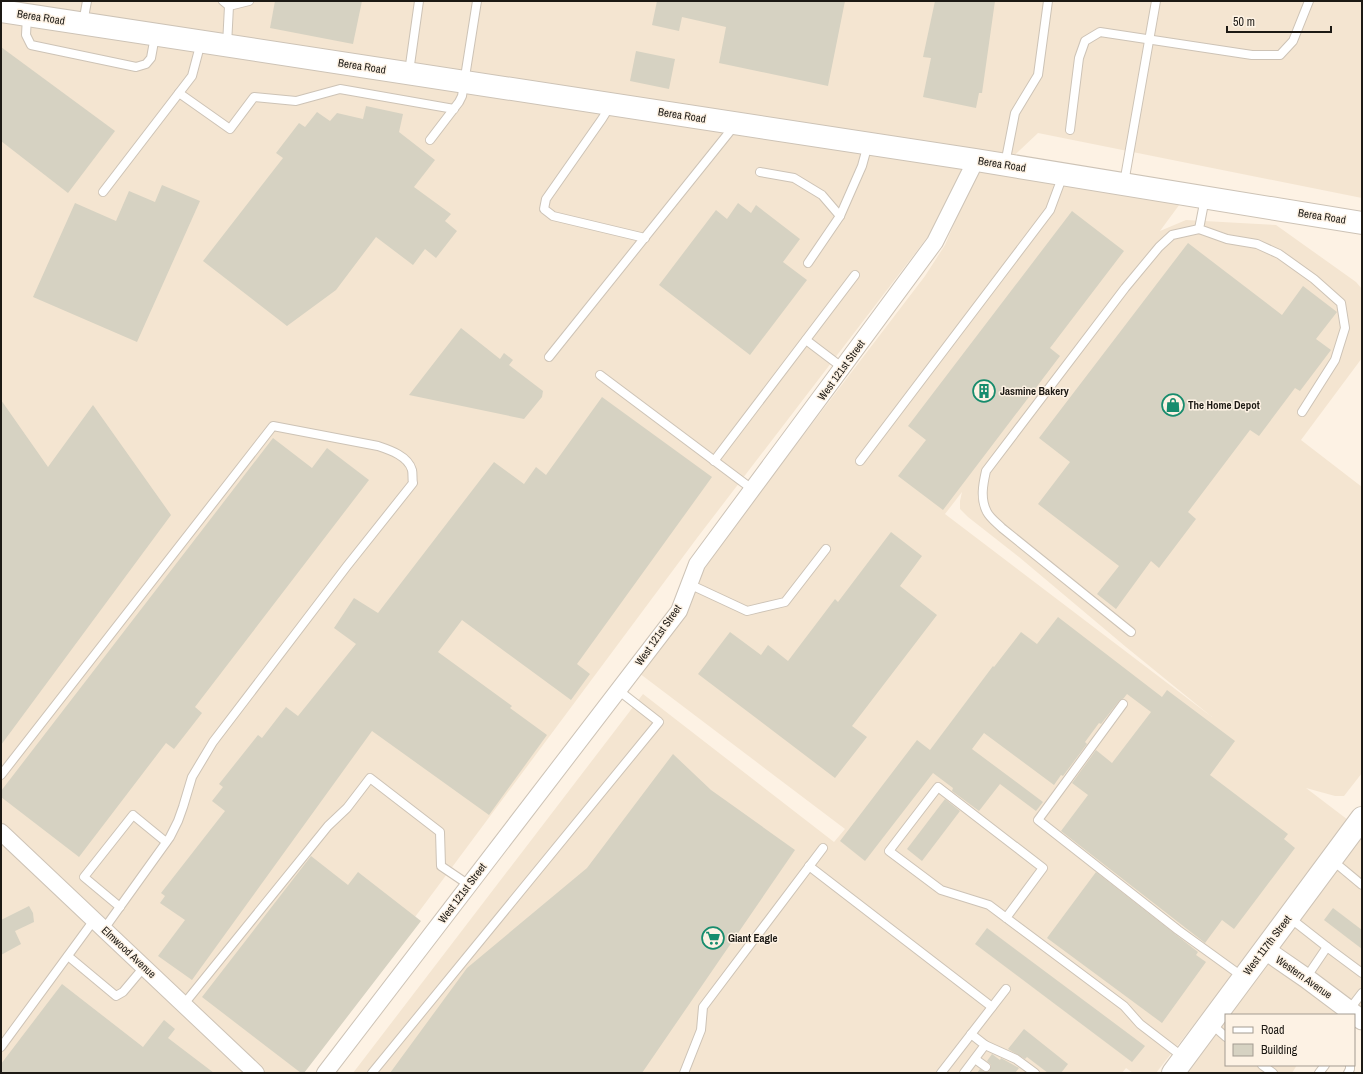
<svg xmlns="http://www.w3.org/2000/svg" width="1363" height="1074" font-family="'Archivo Narrow',sans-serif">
  <rect width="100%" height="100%" fill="#fdf2e4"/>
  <!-- built -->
  <g fill="#f4e5d1" fill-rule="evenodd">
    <path d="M1,1H1362V198L1038,133L1002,167L1185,197L1160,231L1186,220L1276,225L1356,282L1362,289V358L1301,440L1362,487V773L1344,796H1335L1306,788L1352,823L1156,1073H1133L1126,1068L1122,1073H353L643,694L834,842L845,829L639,673L704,565L925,276L945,245L962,205L926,239L697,538L299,1073H1ZM962,492L960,501V509L968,517L1019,557L1126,647L1212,717L945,514Z"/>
    <polygon points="1362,818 1362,1020 1342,1005 1335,1015 1226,1015 1226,1065 1297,1065 1292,1073 1172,1073"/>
  </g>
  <!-- building -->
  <g fill="#d6d2c2">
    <polygon points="275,1 362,1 353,44 270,28"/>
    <polygon points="657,1 845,1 828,86 719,63 726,27 682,17 679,31 652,25"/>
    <polygon points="935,1 995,1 982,93 979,93 976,108 923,97 931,58 923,57"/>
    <polygon points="1,47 115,131 68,193 1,141"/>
    <polygon points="636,51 675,59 669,89 630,81"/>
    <polygon points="366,106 403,114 399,132 435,160 414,187 451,214 445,221 457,231 436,258 425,249 413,265 376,237 336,290 287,326 203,261 283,158 276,153 299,123 305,127 317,112 330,121 337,113 363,119"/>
    <polygon points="162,185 200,201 137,342 33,297 75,203 116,221 129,191 155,202"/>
    <polygon points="738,203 751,213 756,205 800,239 783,262 807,280 750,355 659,285 716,210 727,219"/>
    <polygon points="1072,211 1124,251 1050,348 1060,356 943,510 898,476 926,440 908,426"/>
    <polygon points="1188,243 1282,315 1303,286 1337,312 1316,339 1331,350 1300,391 1295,388 1259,436 1250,430 1188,512 1196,519 1159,568 1151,561 1116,609 1097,594 1119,566 1038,504 1070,462 1039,438"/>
    <polygon points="461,328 500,359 504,353 513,360 509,365 543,391 542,397 524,419 409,395"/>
    <polygon points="602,397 712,477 577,664 590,674 571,700 462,620 438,652 512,706 510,708 547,735 489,815 372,731 192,980 158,956 185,920 160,903 165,896 161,893 225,811 212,801 223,787 219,784 258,735 262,738 286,707 298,716 356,644 334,628 354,598 378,613 494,462 524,484 536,467 546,475"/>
    <polygon points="1,400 48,467 93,405 171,515 1,745"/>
    <polygon points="273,438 312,468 327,448 369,480 195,707 202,713 174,749 166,743 79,857 1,797 1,791"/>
    <polygon points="891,532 922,556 900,586 937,615 852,726 867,737 835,778 698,674 730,632 761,655 768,645 788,661 835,599 838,602"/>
    <polygon points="1058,617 1162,697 1167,690 1235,741 1210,775 1288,834 1284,839 1295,848 1234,929 1222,920 1205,943 1061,831 1088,795 1072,783 1096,750 1112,763 1151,712 1127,694 1123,699 1119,701 1101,724 1099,723 1085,742 1087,744 1063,776 1061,775 1054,785 984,733 972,749 1043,802 1036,811 1000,784 979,811 952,791 953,788 933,773 865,861 840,841 917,740 930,750 993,666 994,667 1021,632 1037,644"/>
    <polygon points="673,754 711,790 795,850 642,1073 390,1073 467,968 587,868"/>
    <polygon points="945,799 960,811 922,861 907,849"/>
    <polygon points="311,856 348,885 358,872 421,921 304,1073 301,1073 202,997"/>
    <polygon points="1096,872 1198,952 1196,955 1206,962 1162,1023 1047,938"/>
    <polygon points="29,906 33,913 34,922 15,931 21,944 1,955 1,920"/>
    <polygon points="1333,908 1362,930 1362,949 1324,920"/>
    <polygon points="987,928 1145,1046 1132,1062 975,944"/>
    <polygon points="62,984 143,1047 164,1020 175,1029 168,1038 214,1073 1,1073 1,1064"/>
    <polygon points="1024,1029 1068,1064 1061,1073 1048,1073 1027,1057 1025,1059 1008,1049"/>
    <polygon points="992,1054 1000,1060 1001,1058 1019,1068 1015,1073 977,1073 980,1069 985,1072 990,1071 991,1065 987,1061"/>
  </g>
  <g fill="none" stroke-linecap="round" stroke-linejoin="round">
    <!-- service casing -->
    <g stroke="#cdc3b6" stroke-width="10">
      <g id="service">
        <polyline points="223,1 229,6 227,45"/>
        <polyline points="229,6 249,1"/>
        <polyline points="27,16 26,35 31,45 136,67 146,64 151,58 155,36"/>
        <polyline points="83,23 87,1"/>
        <polyline points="409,72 419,1"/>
        <polyline points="179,93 230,129 254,97 296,101 340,89 454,109"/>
        <polyline points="610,106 602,119 546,199 544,209 553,216 645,238"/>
        <polyline points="1070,130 1079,58 1085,41 1100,32 1252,55 1280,55 1293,41 1309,1"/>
        <polyline points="430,140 459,102 462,96 477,1"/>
        <polyline points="1005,164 1015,113 1038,75 1048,1"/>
        <polyline points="760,172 794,178 822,195 840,216"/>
        <polyline points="1124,183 1156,1"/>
        <polyline points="103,192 192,76 201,42"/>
        <polyline points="1205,198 1199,229 1227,239 1257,244 1279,254 1314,279 1341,303 1345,328 1335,360 1302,412"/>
        <polyline points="808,263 840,216 862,166 868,144"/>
        <polyline points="806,340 843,368"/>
        <polyline points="549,357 735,125"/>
        <polyline points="600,375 752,489"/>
        <polyline points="714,461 855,275"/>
        <polyline points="860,461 1050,210 1063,175"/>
        <polyline points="689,584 747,611 785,602 826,549"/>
        <path d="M1131,632L1002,528C997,523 990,518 987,512C980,499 983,484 986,471L1125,288L1159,247L1172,235L1199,229"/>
        <polyline points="1123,704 1038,820 1178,930 1243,977"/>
        <path d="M1,775L273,426L378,446C390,450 408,456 412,470C413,474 412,479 413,483L347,566L213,742L192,777L183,807L178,821L170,837L104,929"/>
        <polyline points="1332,860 1362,885"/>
        <polyline points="809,866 992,1007"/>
        <polyline points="120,907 84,877 133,815 166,842"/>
        <polyline points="1006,918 1043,868 938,787 889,851 941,890 989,905 1124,1006 1140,1024 1183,1057"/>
        <polyline points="1290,918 1327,947"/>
        <polyline points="68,956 116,996 123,992 144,967"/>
        <polyline points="1306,978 1327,947 1362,973"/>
        <polyline points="184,1004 328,826 347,808 370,778 440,832 441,866 469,885"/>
        <polyline points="1349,1010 1362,993"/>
        <polyline points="1210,1023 1226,1037"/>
        <polyline points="985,1045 1016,1059 1035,1073"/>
        <polyline points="1,1047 94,920"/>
        <polyline points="975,1059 986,1067"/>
        <polyline points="1262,1065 1273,1073"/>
        <polyline points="372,1073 659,722 618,690"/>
        <polyline points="684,1073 701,1030 703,1007 823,848"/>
        <polyline points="941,1073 1006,989"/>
        <polyline points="964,1073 985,1045 971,1034"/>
        <polyline points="1319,1073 1325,1065"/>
        <polyline points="1348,1073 1350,1069 1350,1065"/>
      </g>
    </g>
    <!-- minor casing -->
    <g stroke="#cdc3b6" stroke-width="18">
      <g id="minor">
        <polyline points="1,832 256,1073"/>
        <polyline points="325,1073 679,611 697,564 935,242 976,160"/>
      </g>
    </g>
    <!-- tertiary casing -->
    <g stroke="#cdc3b6" stroke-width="21">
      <polyline id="tertiary" points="1264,949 1306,978 1362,1020"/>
    </g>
    <!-- secondary casing -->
    <g stroke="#cdc3b6" stroke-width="24">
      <g id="secondary">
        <polyline points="1,11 976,160 1362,223"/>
        <polyline points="1173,1073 1362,818"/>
      </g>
    </g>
    <!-- service -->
    <use href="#service" stroke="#fff" stroke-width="8"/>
    <!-- minor -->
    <use href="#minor" stroke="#fff" stroke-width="16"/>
    <!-- tertiary -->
    <use href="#tertiary" stroke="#fff" stroke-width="19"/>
    <!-- secondary -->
    <use href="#secondary" stroke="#fff" stroke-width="22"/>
  </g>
  <!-- icons -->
  <defs>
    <g id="building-ring" transform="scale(1.15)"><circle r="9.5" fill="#fdf2e4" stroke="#178c6d" stroke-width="1.5"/><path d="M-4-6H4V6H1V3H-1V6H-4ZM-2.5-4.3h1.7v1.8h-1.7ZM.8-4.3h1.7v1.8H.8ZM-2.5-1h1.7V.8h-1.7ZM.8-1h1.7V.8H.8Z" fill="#178c6d"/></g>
    <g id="shop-ring" transform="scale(1.15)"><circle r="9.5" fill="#fdf2e4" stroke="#178c6d" stroke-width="1.5"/><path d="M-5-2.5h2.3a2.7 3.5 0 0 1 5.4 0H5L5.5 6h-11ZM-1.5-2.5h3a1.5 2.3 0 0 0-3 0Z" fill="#178c6d"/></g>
    <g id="supermarket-ring" transform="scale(1.15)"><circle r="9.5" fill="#fdf2e4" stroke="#178c6d" stroke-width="1.5"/><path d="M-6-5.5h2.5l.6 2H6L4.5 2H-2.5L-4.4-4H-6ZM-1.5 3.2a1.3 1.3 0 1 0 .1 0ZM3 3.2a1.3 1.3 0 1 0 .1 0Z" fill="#178c6d"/></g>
  </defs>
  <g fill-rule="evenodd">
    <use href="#building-ring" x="984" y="391"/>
    <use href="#shop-ring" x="1173" y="405"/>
    <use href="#supermarket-ring" x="713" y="938"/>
  </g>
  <g text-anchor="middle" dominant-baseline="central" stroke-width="3" stroke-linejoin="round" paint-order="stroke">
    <!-- street labels -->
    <g font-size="11" fill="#1c1914" stroke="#fdf2e4">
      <text transform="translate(41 17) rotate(9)">Berea Road</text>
      <text transform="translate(362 66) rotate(9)">Berea Road</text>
      <text transform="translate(682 115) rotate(9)">Berea Road</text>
      <text transform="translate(1002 164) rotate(9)">Berea Road</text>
      <text transform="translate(1322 216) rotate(9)">Berea Road</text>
      <text transform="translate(841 370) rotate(-54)">West 121st Street</text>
      <text transform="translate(658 635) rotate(-55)">West 121st Street</text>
      <text transform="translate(462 893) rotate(-53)">West 121st Street</text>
      <text transform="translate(1267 945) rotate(-53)">West 117th Street</text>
      <text transform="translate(129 952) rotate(43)">Elmwood Avenue</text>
      <text transform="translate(1304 977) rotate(35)">Western Avenue</text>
    </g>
    <!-- poi labels -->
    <g font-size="11" font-weight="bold" fill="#1c1914" stroke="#fdf2e4" text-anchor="start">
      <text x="1000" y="391">Jasmine Bakery</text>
      <text x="1188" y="405">The Home Depot</text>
      <text x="728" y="938">Giant Eagle</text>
    </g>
  </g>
  <!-- border -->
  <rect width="1363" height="1074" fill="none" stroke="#1c1914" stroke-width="4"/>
  <!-- legend -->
  <rect x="1225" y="1014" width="130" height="52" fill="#fdf2e4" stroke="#a39b91"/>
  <rect x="1233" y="1027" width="20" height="6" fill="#ffffff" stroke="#a39b91"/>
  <text x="1261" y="1034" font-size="12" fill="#1c1914">Road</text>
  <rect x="1233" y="1044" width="20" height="12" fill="#d6d2c2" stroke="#a39b91"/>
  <text x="1261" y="1054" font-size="12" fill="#1c1914">Building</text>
  <!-- scale -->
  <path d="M1227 26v6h104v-6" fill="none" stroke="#1c1914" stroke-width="2"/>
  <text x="1233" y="26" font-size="12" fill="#1c1914" stroke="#fdf2e4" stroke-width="3" paint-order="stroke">50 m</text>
</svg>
